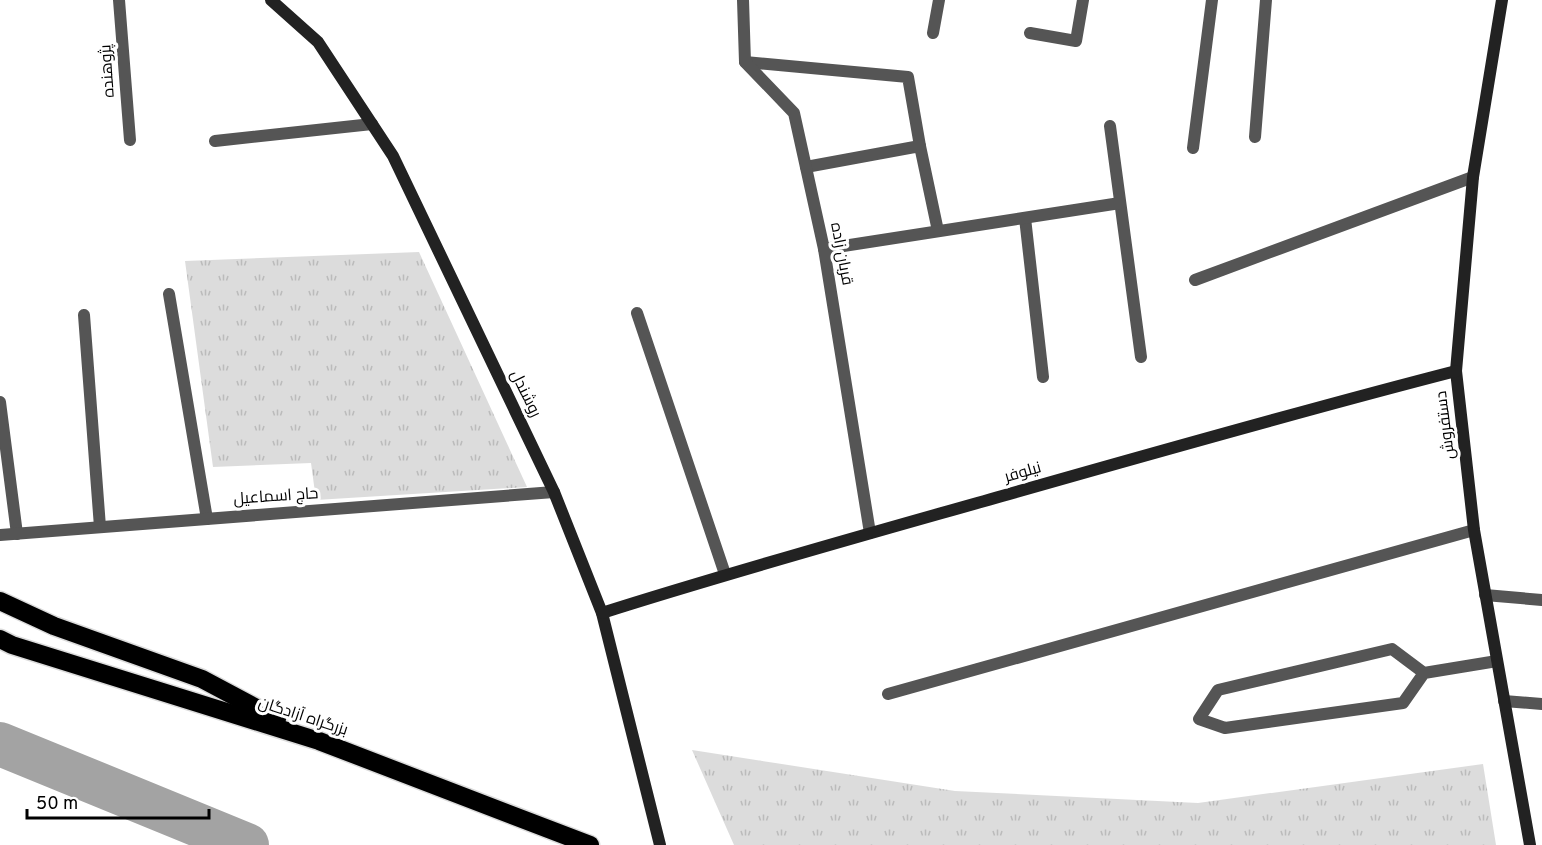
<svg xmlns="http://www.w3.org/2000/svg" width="1542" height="845" font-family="Overpass,Cairo,sans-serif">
  <defs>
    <pattern id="park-tufts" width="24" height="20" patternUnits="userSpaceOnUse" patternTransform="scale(1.5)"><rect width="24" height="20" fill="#dcdcdc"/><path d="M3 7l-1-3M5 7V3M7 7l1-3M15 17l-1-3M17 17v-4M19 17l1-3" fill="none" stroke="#bbb"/></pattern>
  </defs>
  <rect width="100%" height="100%" fill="#fff"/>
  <!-- park -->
  <g fill="url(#park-tufts)">
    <polygon points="419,252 527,487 316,500 311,463 213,467 185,261"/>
    <polygon points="692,750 955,791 1198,803 1483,764 1496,845 734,845"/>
  </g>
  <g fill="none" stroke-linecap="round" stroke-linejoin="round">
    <!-- river -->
    <polyline stroke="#a3a3a3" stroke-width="44" points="0,744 247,845"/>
    <!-- highway casing -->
    <g stroke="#dbdbdb" stroke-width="21">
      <g id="highway">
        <polyline points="0,601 54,626 202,679 277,719"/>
        <polyline points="0,639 12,645 319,741 590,845"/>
      </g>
    </g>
    <!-- lane -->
    <g stroke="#555" stroke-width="12">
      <polyline points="1030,33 1076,41 1083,0"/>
      <polyline points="745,62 908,77 920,146"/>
      <polyline points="1110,126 1141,357"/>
      <polyline points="1255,137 1266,0"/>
      <polyline points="1193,148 1212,0"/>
      <polyline points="806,167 920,146 938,231"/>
      <polyline points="1025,218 1043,377"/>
      <polyline points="824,249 1120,203"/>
      <polyline points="1195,280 1473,177"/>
      <polyline points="1485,595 1542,600"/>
      <polyline points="1424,673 1392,649 1218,690 1199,719 1225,728 1403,703 1424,673 1497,661"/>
      <polyline points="888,694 1474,530"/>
      <polyline points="1504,701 1542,704"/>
    </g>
    <!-- street -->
    <g stroke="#555" stroke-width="12">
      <polyline points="119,0 130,140"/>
      <polyline points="743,0 745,62 794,113 824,249 870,533"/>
      <polyline points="933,33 939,0"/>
      <polyline points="215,141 372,124"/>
      <polyline points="169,294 207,519"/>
      <polyline points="637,313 725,574"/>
      <polyline points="84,315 100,527"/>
      <polyline points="0,402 17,534"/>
      <polyline points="0,535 554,492"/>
    </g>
    <!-- secondary -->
    <g stroke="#222" stroke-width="12">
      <polyline points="271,0 318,42 393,156 554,492 602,613 660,845"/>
      <polyline points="1502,0 1473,177 1456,371 1474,530 1530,845"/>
      <path d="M602,613C734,571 868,534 1002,496C1153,453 1304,410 1456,371"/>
    </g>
    <!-- highway -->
    <use href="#highway" stroke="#000" stroke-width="18"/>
  </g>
  <g text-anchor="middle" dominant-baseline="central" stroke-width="6" stroke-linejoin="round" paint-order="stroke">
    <!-- street labels -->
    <g font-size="16" fill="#000" stroke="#fff">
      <text transform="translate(108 71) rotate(-94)">پژوهنده</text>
      <text transform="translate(841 254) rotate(79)">قربان زاده</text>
      <text transform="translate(525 394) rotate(64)">روشندل</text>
      <text transform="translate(1446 425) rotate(-97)">دستفروش</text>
      <text transform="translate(1023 473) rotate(-16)">نیلوفر</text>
      <text transform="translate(276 497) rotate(-4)">حاج اسماعیل</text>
      <text transform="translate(303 717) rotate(18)">بزرگراه آزادگان</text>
    </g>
  </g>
  <!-- scale -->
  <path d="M27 809v9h182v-9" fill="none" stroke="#000000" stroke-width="3"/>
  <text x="36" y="809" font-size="18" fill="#000000" stroke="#ffffff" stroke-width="4.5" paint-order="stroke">50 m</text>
</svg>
